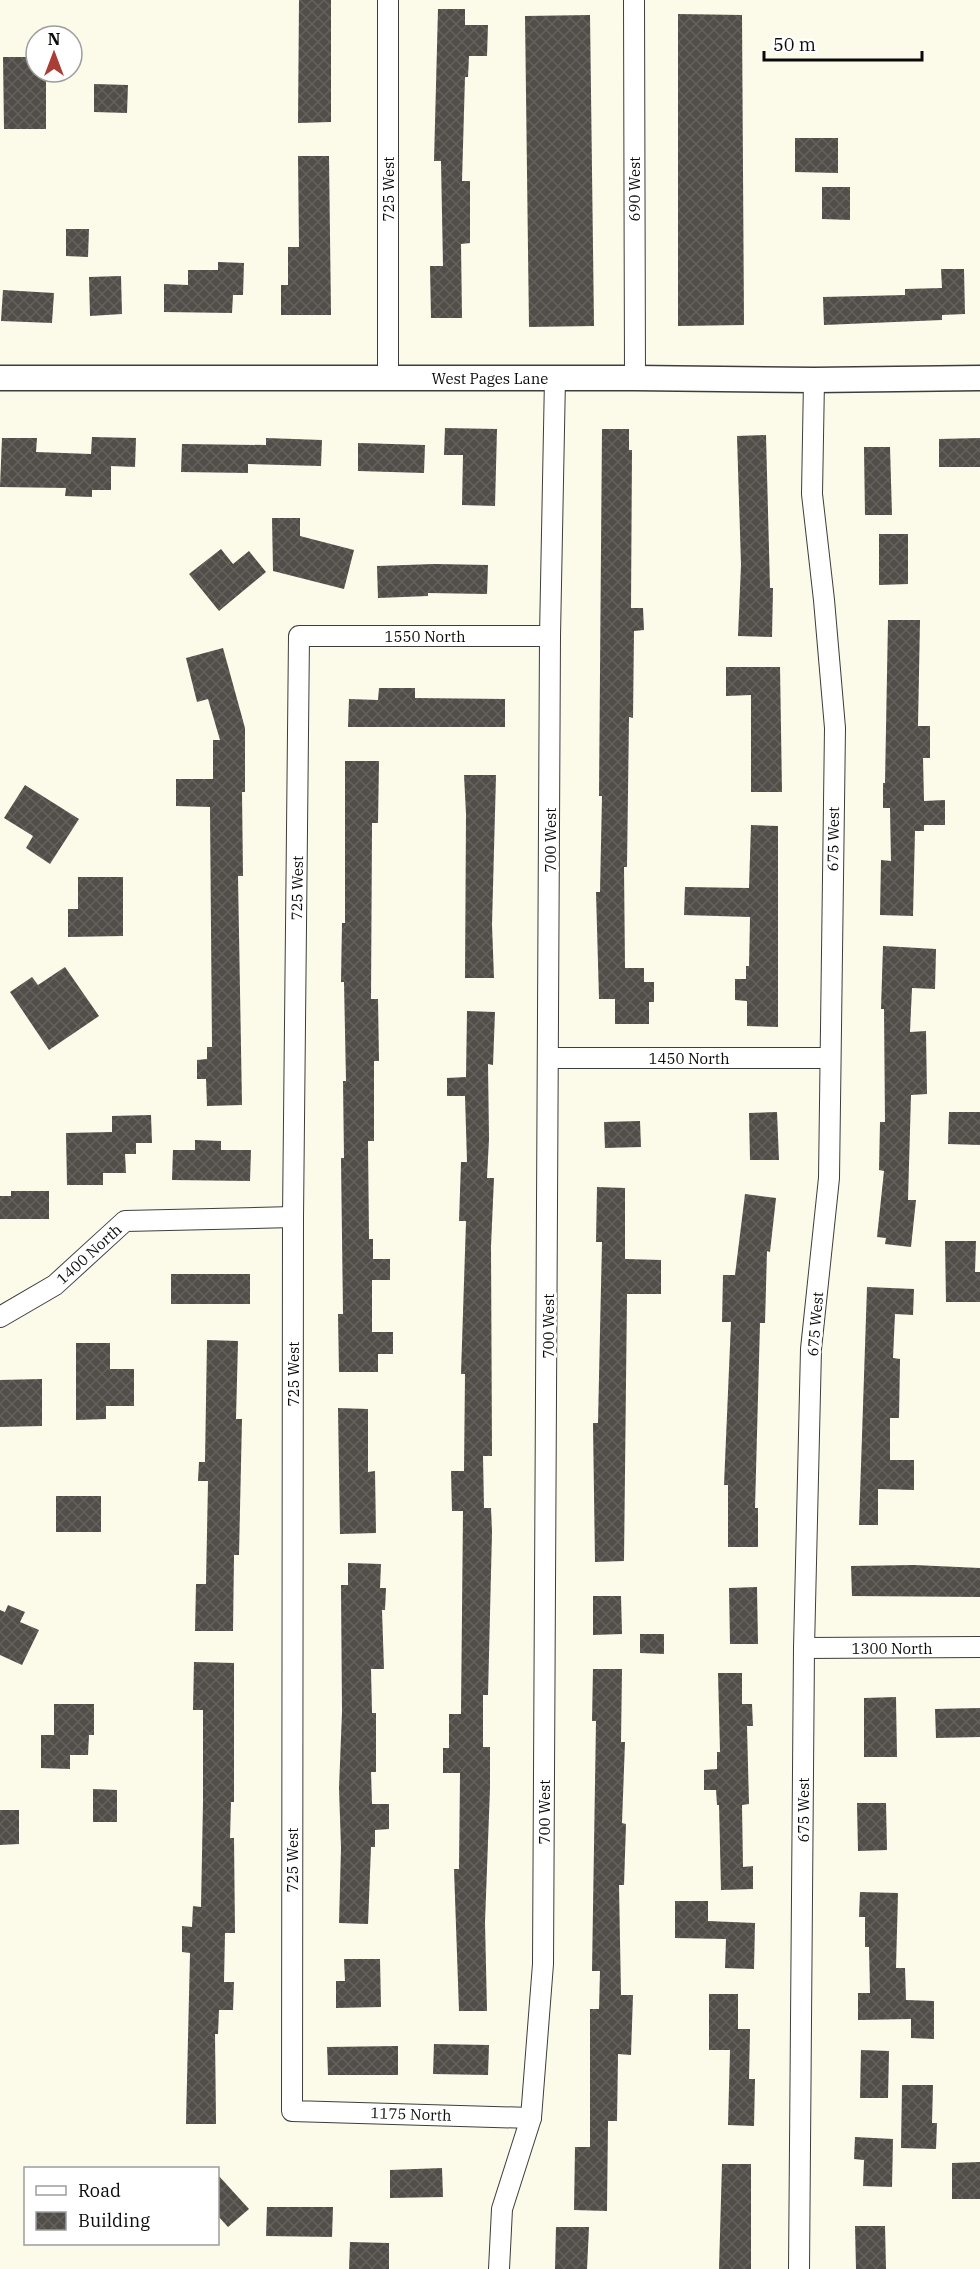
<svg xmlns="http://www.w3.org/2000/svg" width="980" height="2269" font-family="'IBM Plex Serif',serif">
  <defs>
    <pattern id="building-cross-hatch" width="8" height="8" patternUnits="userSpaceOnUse" patternTransform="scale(1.5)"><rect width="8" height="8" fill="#514d48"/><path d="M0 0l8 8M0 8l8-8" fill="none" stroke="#65625e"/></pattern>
  </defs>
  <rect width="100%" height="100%" fill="#fcfbea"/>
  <!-- building -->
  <g fill="url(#building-cross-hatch)">
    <polygon points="299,0 331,0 331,122 298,123"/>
    <polygon points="438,9 465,9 465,25 488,25 487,56 469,56 468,77 465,77 462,181 470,181 470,243 461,244 462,318 431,318 430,266 443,266 441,161 434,161"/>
    <polygon points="678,14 742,15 744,325 678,326"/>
    <polygon points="590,15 594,326 529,327 525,16"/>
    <polygon points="3,57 36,57 36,72 46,72 46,129 4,129"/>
    <polygon points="94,84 128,85 127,113 94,112"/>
    <polygon points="795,138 838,138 838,173 795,172"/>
    <polygon points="298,156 329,156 331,315 281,315 281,285 288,285 288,247 299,247"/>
    <polygon points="822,187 850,187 850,220 822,219"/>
    <polygon points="66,229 89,229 88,257 66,256"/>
    <polygon points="218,262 244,263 243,295 233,295 232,313 164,312 164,284 188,285 188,270 218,270"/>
    <polygon points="941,269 964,269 965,314 942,315 942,320 824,325 823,297 905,295 905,289 942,288"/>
    <polygon points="121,276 122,314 90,316 89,277"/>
    <polygon points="3,290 54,293 52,323 1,321"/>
    <polygon points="445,428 497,429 495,506 462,505 463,455 444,455"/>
    <polygon points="602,429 629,429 629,450 632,450 631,608 643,608 644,630 634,631 633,718 629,717 627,867 624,867 625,968 644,968 644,982 654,982 654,1002 649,1002 649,1024 615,1024 615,999 599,999 596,892 600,892 602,796 599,796"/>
    <polygon points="766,435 770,588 773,588 772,637 738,636 741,565 737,436"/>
    <polygon points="92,437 136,438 135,467 111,466 111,490 92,490 92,497 65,496 66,488 0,487 2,438 37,438 36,452 91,454"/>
    <polygon points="266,438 322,440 321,466 248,464 248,473 181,472 182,444 266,445"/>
    <polygon points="980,438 980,467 939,467 939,439"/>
    <polygon points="358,443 425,445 424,473 358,471"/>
    <polygon points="864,447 890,447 892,515 865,515"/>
    <polygon points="272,518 300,518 300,536 354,550 344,589 273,571"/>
    <polygon points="879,534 908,534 908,584 879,585"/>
    <polygon points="221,549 233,564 249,551 266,572 219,611 189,574"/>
    <polygon points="434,564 488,565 487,594 428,593 428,596 378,598 377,566"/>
    <polygon points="888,620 920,620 918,726 930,726 930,758 923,758 924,801 945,800 945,825 924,825 924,831 915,831 913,916 880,915 881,860 891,861 890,808 883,808 883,783 885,783"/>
    <polygon points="223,648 245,728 245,792 242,792 243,876 238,876 242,1105 207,1106 206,1079 197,1079 197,1060 207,1059 207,1047 212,1047 210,807 176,806 176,779 213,779 213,740 220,740 208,699 197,702 186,658"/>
    <polygon points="726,667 780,667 782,792 751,792 751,695 726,696"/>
    <polygon points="379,688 415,688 415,698 505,699 505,727 348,727 349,699 378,700"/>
    <polygon points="345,761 379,761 378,823 372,823 371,999 378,999 379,1061 374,1061 374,1141 368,1141 369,1239 373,1239 373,1259 390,1259 390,1280 372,1280 372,1332 393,1332 393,1354 378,1354 378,1372 339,1372 338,1314 343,1314 341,1158 344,1158 343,1081 346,1081 344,982 341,982 342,923 345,923"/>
    <polygon points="464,775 496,775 492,925 494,978 465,978 466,814"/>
    <polygon points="25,785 79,819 50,864 26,848 33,836 4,818"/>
    <polygon points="751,825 778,826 778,1027 747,1026 747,1001 735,1000 735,979 746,979 746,966 749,966 750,917 684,915 685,887 749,888"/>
    <polygon points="78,877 123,877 123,936 68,937 68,909 78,909"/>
    <polygon points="883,946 936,949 935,989 912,988 910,1032 926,1031 927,1094 911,1095 908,1200 916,1200 911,1247 885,1244 886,1238 877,1237 884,1171 879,1170 880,1122 885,1122 884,1009 881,1009"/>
    <polygon points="65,967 99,1016 49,1050 10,992 32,977 38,985"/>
    <polygon points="467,1011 495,1012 493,1065 488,1064 489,1139 487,1178 494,1178 491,1246 492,1456 483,1456 484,1508 491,1508 492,1532 488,1695 483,1695 483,1747 490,1747 490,1788 485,1922 487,2011 459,2011 454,1869 459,1869 460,1773 443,1773 443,1748 449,1748 449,1714 461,1714 463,1511 452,1511 451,1471 464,1471 465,1374 461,1374 466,1221 459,1221 461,1162 467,1162 465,1096 447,1096 447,1078 466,1077"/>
    <polygon points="777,1112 779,1160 750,1160 749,1113"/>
    <polygon points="949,1112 980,1112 980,1145 948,1144"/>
    <polygon points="151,1115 152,1143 136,1143 136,1154 125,1154 126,1173 103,1173 103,1185 67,1185 66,1133 112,1132 112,1116"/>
    <polygon points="640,1121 641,1147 605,1148 604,1122"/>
    <polygon points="195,1140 221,1141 221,1150 251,1150 250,1181 172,1180 173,1150 195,1150"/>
    <polygon points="597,1187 625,1188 625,1259 661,1260 661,1294 627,1294 624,1561 595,1562 593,1423 598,1423 602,1242 596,1242"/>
    <polygon points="11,1191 49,1191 49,1219 0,1219 0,1196 11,1196"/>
    <polygon points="745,1194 776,1198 770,1252 767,1251 765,1323 760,1323 755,1508 758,1508 758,1547 728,1547 728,1485 724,1485 731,1322 722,1322 723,1275 735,1275"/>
    <polygon points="945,1241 976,1241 975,1272 980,1272 980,1302 946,1302"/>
    <rect x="171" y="1274" width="79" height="30"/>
    <polygon points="867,1287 914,1289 913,1315 895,1314 893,1358 900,1359 899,1418 890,1418 890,1460 914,1460 914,1490 878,1489 878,1525 859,1525"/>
    <polygon points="207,1340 238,1341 236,1419 242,1419 239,1555 234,1555 233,1631 195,1631 196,1584 206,1584 208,1481 198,1481 199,1462 205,1462"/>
    <polygon points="76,1343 110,1343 110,1369 134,1369 134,1406 106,1406 106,1419 76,1420"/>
    <polygon points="42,1379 42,1426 0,1427 0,1380"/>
    <polygon points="338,1408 368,1409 368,1472 375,1471 376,1533 340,1534"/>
    <rect x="56" y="1496" width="45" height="36"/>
    <polygon points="348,1563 381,1564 380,1588 386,1588 385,1610 382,1610 384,1669 371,1669 372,1713 376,1713 376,1772 371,1772 372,1804 389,1804 389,1829 375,1830 375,1847 371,1847 368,1924 339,1923 341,1848 339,1788 342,1712 341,1585 348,1585"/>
    <polygon points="914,1565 980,1568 980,1597 852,1596 851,1566"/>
    <polygon points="757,1587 758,1644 730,1644 729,1588"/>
    <polygon points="593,1596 621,1596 622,1634 593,1635"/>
    <polygon points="8,1605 25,1612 20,1622 39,1630 22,1665 0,1655 0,1610 5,1612"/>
    <polygon points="640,1634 664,1634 664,1654 640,1653"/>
    <polygon points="194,1662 234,1663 234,1802 231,1802 230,1838 234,1838 235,1933 225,1933 224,1982 234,1982 233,2010 219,2010 218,2034 215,2034 216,2124 186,2124 190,1953 182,1952 182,1926 192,1927 193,1906 201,1907 203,1802 203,1710 193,1710"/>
    <polygon points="593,1669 622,1669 621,1742 625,1742 622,1823 626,1824 624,1885 619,1885 621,1995 633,1995 631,2055 618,2054 617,2121 608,2121 607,2211 574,2210 575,2147 590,2147 590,2009 599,2009 600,1971 592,1971 596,1721 592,1721"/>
    <polygon points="718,1673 742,1673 742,1704 752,1704 753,1726 747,1726 749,1804 742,1805 743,1867 753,1866 753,1889 721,1890 719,1805 717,1805 716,1790 704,1790 704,1770 717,1769 717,1752 720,1752"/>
    <polygon points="896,1697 897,1757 864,1757 864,1698"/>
    <polygon points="54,1704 94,1704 94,1735 89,1735 88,1755 70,1755 70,1769 41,1768 41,1735 54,1735"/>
    <polygon points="980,1708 980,1737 936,1738 935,1709"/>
    <polygon points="93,1789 117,1790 117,1822 93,1822"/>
    <polygon points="857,1803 886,1803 887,1850 858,1851"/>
    <polygon points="0,1810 19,1810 19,1844 0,1845"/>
    <polygon points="860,1892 898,1893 896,1968 905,1968 906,2000 934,2001 934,2039 911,2038 911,2019 858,2020 858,1993 870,1993 869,1947 865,1947 865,1917 859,1917"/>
    <polygon points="675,1901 708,1901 708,1921 755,1923 754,1969 725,1968 726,1939 675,1938"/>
    <polygon points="344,1959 380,1959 381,2007 336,2008 336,1981 345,1981"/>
    <polygon points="709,1994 738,1994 738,2029 750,2029 749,2079 755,2079 754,2126 728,2125 730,2050 709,2050"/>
    <polygon points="434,2044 489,2045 488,2075 433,2074"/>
    <polygon points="398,2046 398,2075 328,2075 327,2047"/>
    <polygon points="861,2050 889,2051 888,2098 860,2098"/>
    <polygon points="902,2085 933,2085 932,2123 937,2123 936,2149 901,2148"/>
    <polygon points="855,2137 893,2139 892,2187 863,2186 864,2160 854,2159"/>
    <polygon points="980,2162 980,2199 952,2199 952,2163"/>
    <polygon points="722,2164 751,2164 751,2269 719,2269"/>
    <polygon points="442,2168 443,2197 390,2198 390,2170"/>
    <polygon points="218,2175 249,2209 228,2227 218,2216"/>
    <polygon points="267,2207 333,2207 332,2237 266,2236"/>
    <polygon points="855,2226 885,2226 886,2269 856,2269"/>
    <polygon points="556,2227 589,2227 587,2269 555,2269"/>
    <polygon points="350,2242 389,2243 389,2269 349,2269"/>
  </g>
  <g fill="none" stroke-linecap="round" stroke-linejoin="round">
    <!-- minor casing -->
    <g stroke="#3d3d3d" stroke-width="22">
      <g id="minor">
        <polyline points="388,0 388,377"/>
        <polyline points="634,0 635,378"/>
        <polyline points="550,1058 829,1058"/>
        <polyline points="0,1317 55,1285 125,1221 293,1217"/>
        <polyline points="804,1648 980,1647"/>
        <polyline points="531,2118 292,2111 293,1217 299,636 550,636"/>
        <polyline points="499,2269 502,2209 531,2118 543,1964 550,636 555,378"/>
        <polyline points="799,2269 804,1648 811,1349 829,1178 835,728 824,600 812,494 814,380"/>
      </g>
    </g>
    <!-- tertiary casing -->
    <g stroke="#3d3d3d" stroke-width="27">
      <polyline id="tertiary" points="0,378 635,378 814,380 980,378"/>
    </g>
    <!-- minor -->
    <use href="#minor" stroke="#fff" stroke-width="20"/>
    <!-- tertiary -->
    <use href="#tertiary" stroke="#fff" stroke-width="24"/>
  </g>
  <g text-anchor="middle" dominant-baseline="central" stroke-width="6" stroke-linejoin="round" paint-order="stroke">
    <!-- street labels -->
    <g font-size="15" fill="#0a0a0a" stroke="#fff">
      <text transform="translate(388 189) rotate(-90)">725 West</text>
      <text transform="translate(634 189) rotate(-90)">690 West</text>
      <text x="490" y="378">West Pages Lane</text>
      <text x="425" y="636">1550 North</text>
      <text transform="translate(833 839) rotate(-89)">675 West</text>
      <text transform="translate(550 840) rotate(-90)">700 West</text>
      <text transform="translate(297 888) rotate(-89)">725 West</text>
      <text x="689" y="1058">1450 North</text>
      <text transform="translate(89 1254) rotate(-42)">1400 North</text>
      <text transform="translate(815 1324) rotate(-85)">675 West</text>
      <text transform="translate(548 1326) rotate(-90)">700 West</text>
      <text transform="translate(293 1374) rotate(-90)">725 West</text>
      <text x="892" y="1648">1300 North</text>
      <text transform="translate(803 1810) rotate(-90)">675 West</text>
      <text transform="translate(544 1812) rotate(-90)">700 West</text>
      <text transform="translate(292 1860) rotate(-90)">725 West</text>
      <text transform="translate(411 2114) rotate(2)">1175 North</text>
    </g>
  </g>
  <!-- legend -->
  <rect x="24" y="2167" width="195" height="78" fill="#ffffff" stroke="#9d9d9d" stroke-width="1.5"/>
  <rect x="36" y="2186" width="30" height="9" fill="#ffffff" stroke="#9d9d9d" stroke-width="1.5"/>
  <text x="78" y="2197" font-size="18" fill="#0a0a0a">Road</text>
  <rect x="36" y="2212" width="30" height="18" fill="url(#building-cross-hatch)" stroke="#9d9d9d" stroke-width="1.5"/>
  <text x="78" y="2227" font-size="18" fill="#0a0a0a">Building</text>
  <!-- north arrow -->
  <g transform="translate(54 54)"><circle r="28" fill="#ffffff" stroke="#9d9d9d" stroke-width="1.5"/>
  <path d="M0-4.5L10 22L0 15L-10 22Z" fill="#a83e35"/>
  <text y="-9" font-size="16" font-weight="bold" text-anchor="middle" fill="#0a0a0a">N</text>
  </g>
  <!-- scale -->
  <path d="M764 51v9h158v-9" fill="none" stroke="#0a0a0a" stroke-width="3"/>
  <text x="773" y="51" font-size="18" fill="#0a0a0a" stroke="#ffffff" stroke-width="4.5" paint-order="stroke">50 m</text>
</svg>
